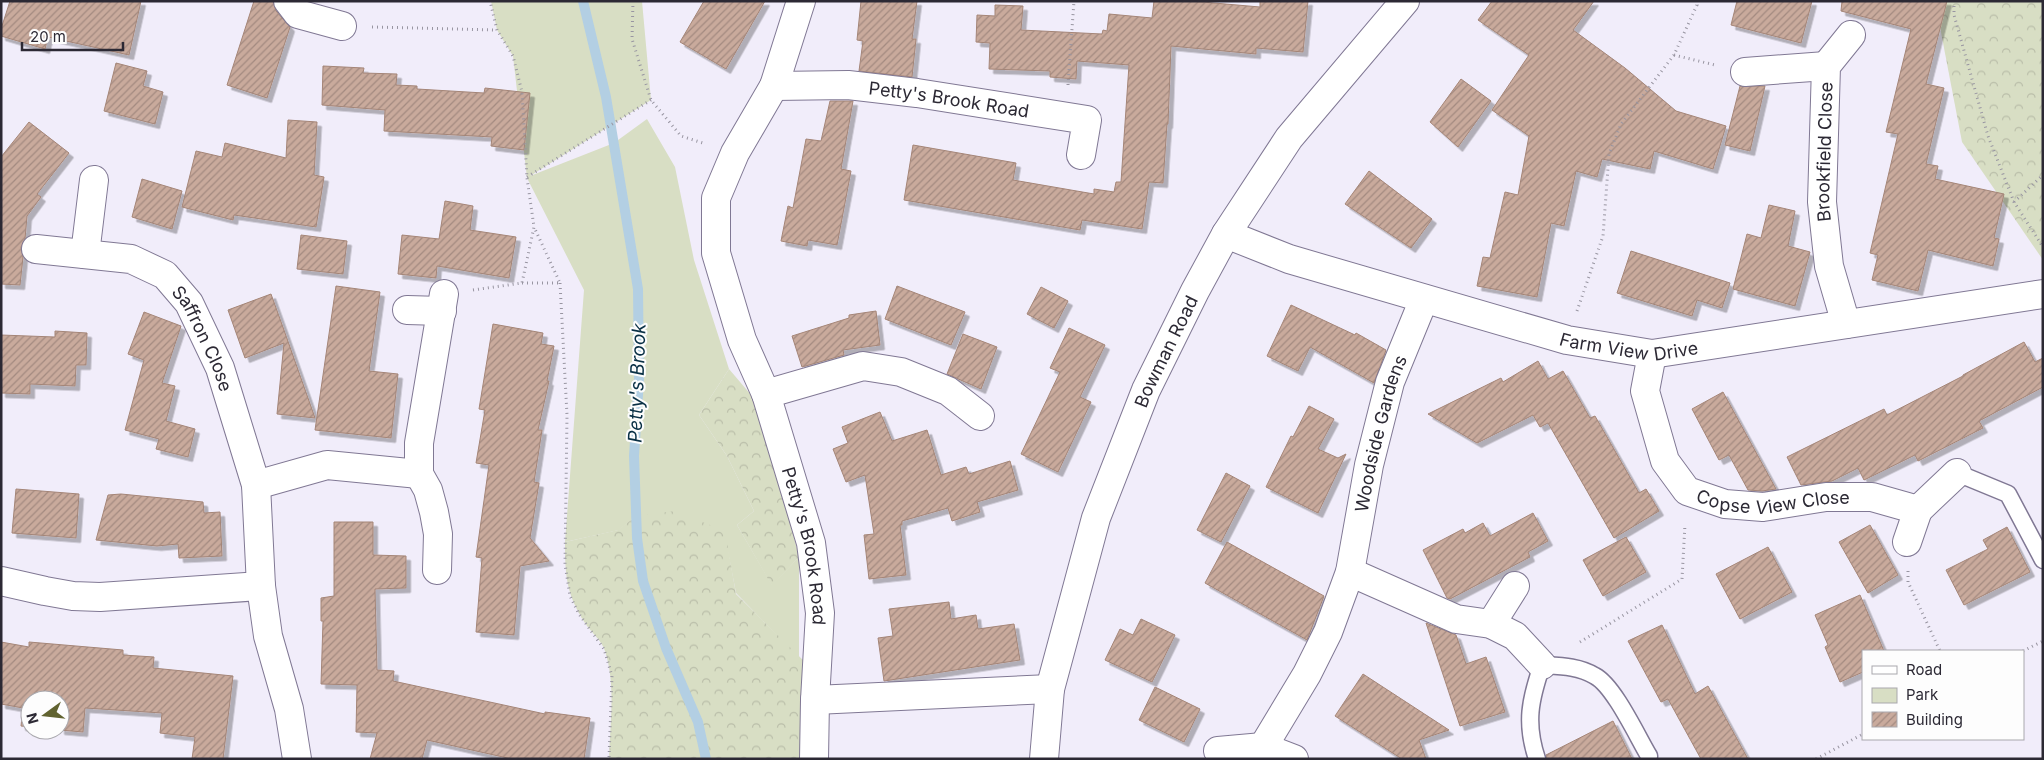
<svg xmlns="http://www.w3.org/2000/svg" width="2044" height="760" font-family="Inter,sans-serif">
  <defs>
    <pattern id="forest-crowns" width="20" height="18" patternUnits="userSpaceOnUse" patternTransform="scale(1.25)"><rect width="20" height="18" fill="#d8dec4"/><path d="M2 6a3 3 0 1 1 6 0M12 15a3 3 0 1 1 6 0" fill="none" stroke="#babea9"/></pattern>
    <pattern id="building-hatch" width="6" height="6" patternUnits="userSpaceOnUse" patternTransform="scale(1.25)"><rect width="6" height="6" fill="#c9aa9c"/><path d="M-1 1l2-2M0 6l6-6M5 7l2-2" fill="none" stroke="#a38a80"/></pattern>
    <filter id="shadow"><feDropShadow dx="4.5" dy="4.5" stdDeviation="0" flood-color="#0004"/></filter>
  </defs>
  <rect width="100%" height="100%" fill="#f1edfa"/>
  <!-- green -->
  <polygon fill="#d8dec4" points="491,1 642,1 651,100 530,176 614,143 647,119 675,167 694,260 729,369 699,415 727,456 754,511 737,525 772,585 799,557 799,658 736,593 724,531 636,516 619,530 565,542 584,290 527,178 513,56 497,30"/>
  <!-- forest -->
  <g fill="url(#forest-crowns)">
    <polygon points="1935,1 2043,1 2043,260 1962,142"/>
    <polygon points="729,369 752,396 764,419 799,557 772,586 737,525 754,511 727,456 699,415"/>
    <path d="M675,511L725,531L736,594L809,666L814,759H609C610,723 616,685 605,651C602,641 591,632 585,623C566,594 565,575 565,542L618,530L636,516Z"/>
  </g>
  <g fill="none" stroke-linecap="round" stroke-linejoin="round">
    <!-- stream -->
    <polyline stroke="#b3cfe3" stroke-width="10" points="583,1 606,97 638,289 639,379 634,456 637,538 643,581 666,648 698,722 706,759"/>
  </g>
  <!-- building -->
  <g fill="url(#building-hatch)" stroke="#a48577" filter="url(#shadow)">
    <polygon points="10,1 141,1 129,55 48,37 45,49 1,36 1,29"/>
    <polygon points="254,1 273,1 276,11 290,27 267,98 227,85"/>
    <polygon points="704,1 765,1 726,69 680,42"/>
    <polygon points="861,1 917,1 912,39 916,39 912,77 859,71 863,41 857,40"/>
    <polygon points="1154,1 1191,1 1260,7 1260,1 1308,1 1303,52 1256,48 1256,54 1171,46 1168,124 1167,124 1163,183 1149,182 1142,229 1082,220 1080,230 904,200 913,145 1016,163 1013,180 1094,194 1094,189 1114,192 1116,182 1121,182 1129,65 1077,61 1076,79 1050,77 1050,71 989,69 990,43 976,42 977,15 995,16 995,5 1023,6 1021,30 1102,34 1103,30 1107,31 1109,14 1152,18"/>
    <polygon points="1492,1 1594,1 1573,30 1625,68 1676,111 1726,126 1713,169 1654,151 1650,169 1602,159 1597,177 1576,171 1564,226 1551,223 1537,297 1477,286 1483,257 1490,258 1505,192 1518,195 1529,136 1492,110 1529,55 1478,20"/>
    <polygon points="1737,1 1812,1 1801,43 1731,25"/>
    <polygon points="1842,1 1947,1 1926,84 1944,88 1926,164 1938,166 1935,179 2004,194 1994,238 1999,239 1993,266 1928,250 1918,291 1872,280 1878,255 1870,253 1898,134 1886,132 1911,29 1841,11"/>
    <polygon points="116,63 147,71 143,86 163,92 155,124 104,111"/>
    <polygon points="323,66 364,68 363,73 397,74 396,85 417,86 417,89 484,93 485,88 530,93 524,150 491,146 492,137 384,131 385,110 322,105"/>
    <polygon points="1461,79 1491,101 1458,147 1430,122"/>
    <polygon points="1740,86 1765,86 1750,151 1725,145"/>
    <polygon points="830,101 853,101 841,169 851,171 837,245 808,240 807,246 781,241 788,206 793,208 806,139 821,141"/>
    <polygon points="288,120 317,122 314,175 324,177 316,227 234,215 233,220 182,207 196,151 222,157 225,143 286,158"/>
    <polygon points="29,122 69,153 37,194 41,197 27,216 25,239 21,247 23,257 20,285 1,284 1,157"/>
    <polygon points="1369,171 1432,219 1411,248 1345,204"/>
    <polygon points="142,179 182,191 172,229 132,217"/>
    <polygon points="445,201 473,206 470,230 516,237 509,278 437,266 436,278 398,274 402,235 439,239"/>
    <polygon points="1769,205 1795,211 1788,246 1810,252 1795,306 1733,289 1747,234 1761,238"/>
    <polygon points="301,235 347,241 343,274 297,269"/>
    <polygon points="1631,251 1730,283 1722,308 1697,300 1692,316 1617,293"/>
    <polygon points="336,286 380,292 369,371 398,374 391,438 315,430"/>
    <polygon points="897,286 965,312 951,345 885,319"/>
    <polygon points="1041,287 1068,301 1054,328 1027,314"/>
    <polygon points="271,294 285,333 315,418 277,414 284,343 245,358 228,310"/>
    <polygon points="1291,305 1355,335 1356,333 1386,350 1374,383 1310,347 1298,371 1267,356"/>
    <polygon points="876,311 880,345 843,350 844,355 802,367 792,336 849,318 849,315"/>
    <polygon points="144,312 181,326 162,383 175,386 166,421 195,429 188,457 156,449 159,439 125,430 144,360 128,354"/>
    <polygon points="493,324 543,333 541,344 554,346 547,381 549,381 538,430 542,430 534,482 539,483 530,538 549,561 520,566 514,635 476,632 482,558 476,557 489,465 476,463 485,410 479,409"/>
    <polygon points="1069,328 1105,345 1080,397 1091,402 1058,472 1021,454 1060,372 1050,368"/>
    <polygon points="55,331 87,333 86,365 76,365 75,386 30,384 30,394 1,393 1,335 55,337"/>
    <polygon points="963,334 997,347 981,389 947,374"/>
    <polygon points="2024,342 2035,362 2043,358 2043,387 1979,421 1983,428 1918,461 1915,455 1864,480 1858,468 1832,481 1801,485 1787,457 1884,409 1887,415 1963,376 1963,375"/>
    <polygon points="1538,361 1548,379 1563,371 1590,418 1595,416 1639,493 1646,489 1659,511 1614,538 1548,423 1540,427 1533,415 1477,443 1428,414 1501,378 1503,382"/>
    <polygon points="1723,392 1776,489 1762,491 1748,490 1729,455 1719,460 1692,409"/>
    <polygon points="1309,406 1334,419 1318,449 1338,458 1346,454 1318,513 1266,487 1291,436 1293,437"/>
    <polygon points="880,412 892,441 927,430 941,475 966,467 969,474 1010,461 1018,490 977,502 980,512 952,521 948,508 902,521 902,525 900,525 906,575 869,579 864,535 874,534 865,475 846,482 833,449 848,443 842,427"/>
    <polygon points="1226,473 1250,486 1221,542 1197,530"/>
    <polygon points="16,489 79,494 76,538 12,533"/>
    <polygon points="121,494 203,502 204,513 220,512 222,556 179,558 178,544 157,546 96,540 108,495"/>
    <polygon points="1533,513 1548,541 1528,552 1530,557 1450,599 1447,598 1423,550 1463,529 1465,533 1483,523 1490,536"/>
    <polygon points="334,522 373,522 373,555 406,556 406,588 375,589 377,670 394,671 393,681 545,714 545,712 590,718 584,759 512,759 427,740 422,759 370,759 377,733 356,732 357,685 321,684 323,621 321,621 321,598 334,596"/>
    <polygon points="1870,525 1898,575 1868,593 1839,542"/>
    <polygon points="2007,527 2030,572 1964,605 1946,570 1988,549 1983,540"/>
    <polygon points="1626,537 1646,572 1603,596 1583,560"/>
    <polygon points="1227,542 1324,596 1307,640 1205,583"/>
    <polygon points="1768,547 1792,592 1740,619 1716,574"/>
    <polygon points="1860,595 1884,651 1863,651 1863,672 1840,682 1825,647 1828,645 1815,615"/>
    <polygon points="949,602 951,619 976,615 978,629 1014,624 1020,660 884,681 878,638 893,636 889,609"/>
    <polygon points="1141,619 1175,635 1152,682 1105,660 1120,629 1133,635"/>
    <polygon points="1426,623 1456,635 1466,664 1486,657 1505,712 1460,726"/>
    <polygon points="1662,625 1695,694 1708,686 1748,759 1701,759 1668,699 1661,702 1628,641"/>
    <polygon points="1,642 29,647 29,642 123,650 123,655 154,657 153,668 233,676 223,759 192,759 195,737 160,733 162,713 85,708 83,732 60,730 60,700 30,700 30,727 21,726 23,708 1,704"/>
    <polygon points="1363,674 1449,730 1419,740 1426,759 1402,759 1335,716"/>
    <polygon points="1155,687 1200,709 1184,742 1139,720"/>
    <polygon points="1613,721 1632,759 1547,759 1546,755"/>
  </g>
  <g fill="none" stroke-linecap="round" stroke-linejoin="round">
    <!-- service casing -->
    <g stroke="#807894" stroke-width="19">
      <g id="service">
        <polyline points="1957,473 2008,494 2043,560"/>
        <path d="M1537,759C1525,723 1530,700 1542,665C1560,666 1579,666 1595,676C1614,686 1637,736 1649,756"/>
      </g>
    </g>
    <!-- minor casing -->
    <g stroke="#807894" stroke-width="30">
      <g id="minor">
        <polyline points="288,1 298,14 342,26"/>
        <path id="s1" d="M801,1L774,86L735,153L716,198V253L742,340L766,394L811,543L820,613L815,700L814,759"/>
        <polyline points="1745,72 1826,66"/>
        <path id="s2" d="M774,86L848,85L917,93L1087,120L1081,155"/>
        <path id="s3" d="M1226,234L1289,259L1567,340L1652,354L2043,294"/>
        <path id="s4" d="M36,249L131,259L165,275L189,303L220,368L256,485L261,586L268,636L289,709L297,759"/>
        <polyline points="85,254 94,180"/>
        <polyline points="407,310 442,311"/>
        <path id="s5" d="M1846,324L1829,266L1822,202L1826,66L1851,35"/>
        <path id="s6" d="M1652,354L1645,391L1665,461L1687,491L1725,504L1763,507L1826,497H1872L1918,510L1957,473"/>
        <polyline points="766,394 863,366 901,372 948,391 980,416"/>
        <polyline points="256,485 327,465 419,474"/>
        <polyline points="1907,542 1918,510"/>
        <polyline points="437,570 438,534 434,512 428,490 419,474 419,443 444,294"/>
        <polyline points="1350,572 1456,619 1491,624 1515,636 1542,665"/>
        <polyline points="1,581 45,591 73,596 100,597 261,586"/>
        <polyline points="1491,624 1515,586"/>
        <polyline points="815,700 1050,689"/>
        <path id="s7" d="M1263,747L1307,674L1328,632L1350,572L1369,465L1390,382L1424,299"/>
        <polyline points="1218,751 1263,747 1294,759"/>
        <path id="s8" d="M1044,759L1050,689L1096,518L1146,390L1195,291L1226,234L1289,138L1405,1"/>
      </g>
    </g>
    <!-- path -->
    <g stroke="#9895a1" stroke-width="3" stroke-dasharray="1 4" stroke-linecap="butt">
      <polyline points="633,1 632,39 651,100 681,136 706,144"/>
      <polyline points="1954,1 1954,15 1988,136 2014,202 2043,247"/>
      <polyline points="372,27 497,30"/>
      <polyline points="1674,55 1715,65"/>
      <polyline points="1068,85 1074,1"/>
      <polyline points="527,177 651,100"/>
      <polyline points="2014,202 2043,175"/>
      <polyline points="522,283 560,283 534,227"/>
      <polyline points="560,283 567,415 565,564 570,596 579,614 604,649 612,676 609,759"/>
      <polyline points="473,290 522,283 534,227 527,178 522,92 513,56 497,30 490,1"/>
      <polyline points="1577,311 1603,236 1609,154 1621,124 1674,55 1697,5 1695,1"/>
      <polyline points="1908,571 1908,582 1940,651"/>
      <polyline points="1580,642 1682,579 1685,524"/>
      <polyline points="2023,651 2043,641"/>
      <polyline points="1816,759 1863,734"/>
    </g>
    <!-- service -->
    <use href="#service" stroke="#fff" stroke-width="16"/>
    <!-- minor -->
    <use href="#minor" stroke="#fff" stroke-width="28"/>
  </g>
  <g text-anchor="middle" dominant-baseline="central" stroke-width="4" stroke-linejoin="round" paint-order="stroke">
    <!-- street labels -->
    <g font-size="18" fill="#2c2934" stroke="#fdfdfd">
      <text stroke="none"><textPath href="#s2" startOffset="176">Petty's Brook Road</textPath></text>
      <text stroke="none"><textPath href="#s5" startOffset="175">Brookfield Close</textPath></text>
      <text stroke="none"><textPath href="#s4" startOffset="208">Saffron Close</textPath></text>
      <text stroke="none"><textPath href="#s3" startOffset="420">Farm View Drive</textPath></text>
      <text stroke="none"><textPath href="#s8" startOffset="428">Bowman Road</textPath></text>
      <text stroke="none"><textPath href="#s7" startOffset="338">Woodside Gardens</textPath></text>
      <text stroke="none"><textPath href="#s6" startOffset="236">Copse View Close</textPath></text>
      <text stroke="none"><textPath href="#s1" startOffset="578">Petty's Brook Road</textPath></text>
    </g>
    <!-- water labels -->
    <g font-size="19" font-style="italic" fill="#093045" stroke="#fdfdfd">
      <text transform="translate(637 383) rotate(-88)">Petty's Brook</text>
    </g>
  </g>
  <!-- border -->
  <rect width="2044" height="760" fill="none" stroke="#2c2934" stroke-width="5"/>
  <!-- legend -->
  <rect x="1862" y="650" width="162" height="90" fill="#fdfdfd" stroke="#a9a8ad"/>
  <rect x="1872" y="666" width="25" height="8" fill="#ffffff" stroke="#a9a8ad"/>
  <text x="1906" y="675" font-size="15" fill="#2c2934">Road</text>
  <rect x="1872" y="688" width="25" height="15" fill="#d8dec4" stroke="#a9a8ad"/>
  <text x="1906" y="700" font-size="15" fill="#2c2934">Park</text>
  <rect x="1872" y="712" width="25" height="15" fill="url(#building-hatch)" stroke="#a9a8ad"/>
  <text x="1906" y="725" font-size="15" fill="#2c2934">Building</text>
  <!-- north arrow -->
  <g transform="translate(45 715) rotate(255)"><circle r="24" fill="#fdfdfd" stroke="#a9a8ad"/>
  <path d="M0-4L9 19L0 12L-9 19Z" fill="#616330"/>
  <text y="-8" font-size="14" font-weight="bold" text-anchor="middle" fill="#2c2934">N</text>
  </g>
  <!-- scale -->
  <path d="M22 42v8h101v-8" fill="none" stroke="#2c2934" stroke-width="2.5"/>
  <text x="30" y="42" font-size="15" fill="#2c2934" stroke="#fdfdfd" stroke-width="4" paint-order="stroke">20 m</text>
</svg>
